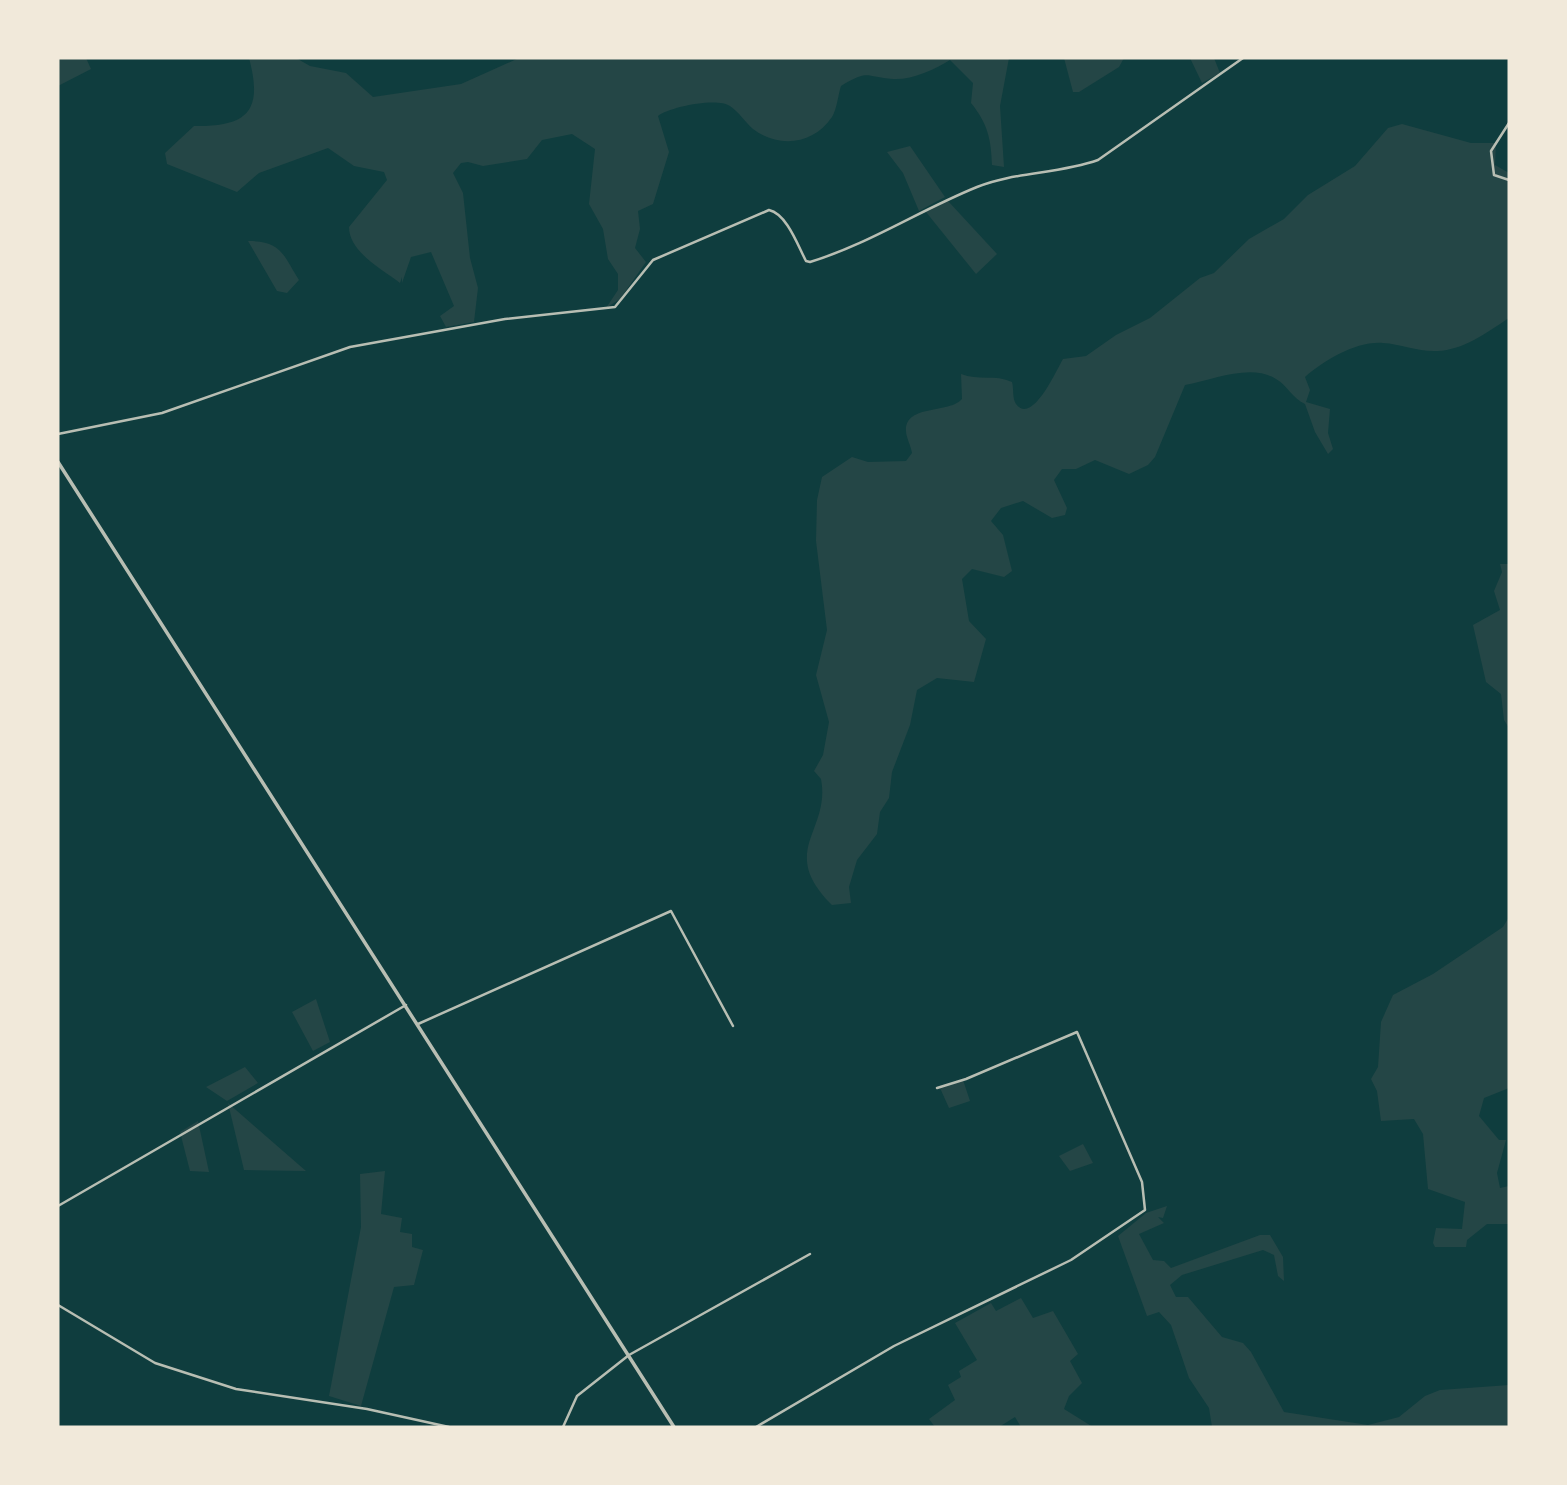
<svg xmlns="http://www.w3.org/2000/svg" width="1567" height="1485" font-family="Karla,sans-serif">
  <rect width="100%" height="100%" fill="#0f3d3e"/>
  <!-- green -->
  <g fill="#244646">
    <polygon points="58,58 86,58 91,69 58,86"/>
    <path d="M249,58H296L310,66L346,73L373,97L461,84L519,58H1018H1009L1000,106L1004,167L992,165C991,139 988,124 971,103L973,83L950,60C934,70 912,80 893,79C865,77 869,69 841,86C838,95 837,109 832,117C814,144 779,149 753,129C745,122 739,112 730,106C717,97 669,107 658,116L669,152L653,204L638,211L640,229L635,248L646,262L620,299L606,308L618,290V274L608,259L603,229L589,204L595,149L572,134L542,140L527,159L483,166L468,162L461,163L453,173L463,193L470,258L478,288L474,322L446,327L440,316L454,306L431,252L411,257L402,283V277L400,283C382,269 349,252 349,227L387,180L384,172L354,166L328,148L259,173L237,192L167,164L165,153L194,126C249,127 263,110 249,58Z"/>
    <polygon points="1064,58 1124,58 1119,67 1079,92 1073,92"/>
    <polygon points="1190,58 1214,58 1220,73 1202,83"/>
    <path d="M1402,124L1471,143H1496L1495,165L1509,173V318C1486,333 1464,350 1437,351C1419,352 1401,344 1383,343C1356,341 1325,360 1305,377L1310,390L1306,402L1330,409L1328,433L1333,449L1328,454L1315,432L1305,404C1292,398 1288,386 1276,379C1251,363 1213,380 1185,385L1155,457L1148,465L1129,474L1095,460L1076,469H1062L1054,480L1067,508L1065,515L1052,518L1023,501L1001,508L991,521L1003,535L1012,571L1004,577L972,569L962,579L969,621L986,639L974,682L937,678L917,690L910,725L892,772L889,798L880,812L877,834L857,860L849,887L851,903L832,905C777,850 831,832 821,779L814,771L823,755L829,722L816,675L827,630L816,541L817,500L822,477L852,457L868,462L906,461L912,453C911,446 906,437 906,431C905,404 949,414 962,399L961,374C978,381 995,374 1012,382C1014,389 1012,398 1016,404C1032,426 1057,369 1063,359L1086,356L1116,335L1150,318L1200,278L1214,273L1249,239L1284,219L1308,195L1355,166L1388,128Z"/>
    <polygon points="910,146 945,197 919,211 903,173 887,152"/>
    <polygon points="948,201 997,254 976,274 926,212"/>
    <path d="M248,241C282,241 283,255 299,280L287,293L277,291Z"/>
    <polygon points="1500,564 1509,564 1509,728 1504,720 1501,694 1486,682 1473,625 1500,610 1494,591 1502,572"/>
    <polygon points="1509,917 1509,1088 1484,1098 1479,1116 1499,1140 1506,1140 1497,1173 1500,1188 1509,1186 1509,1224 1487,1224 1467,1240 1466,1247 1435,1247 1433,1243 1436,1228 1462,1229 1465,1202 1428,1189 1423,1134 1414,1119 1381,1121 1377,1091 1371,1079 1378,1067 1381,1022 1393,995 1433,974 1503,927"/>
    <polygon points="316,999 330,1042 313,1051 292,1012"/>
    <polygon points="245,1067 258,1083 227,1101 206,1087"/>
    <polygon points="963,1080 970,1101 949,1108 940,1088"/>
    <polygon points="228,1103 306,1171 244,1170"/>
    <polygon points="198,1121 209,1172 190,1171 180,1132"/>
    <polygon points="1083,1144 1093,1163 1070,1171 1059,1156"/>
    <polygon points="385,1171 381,1214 402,1218 400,1232 412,1234 412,1247 423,1250 414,1285 394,1287 361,1406 329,1396 361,1227 360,1174"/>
    <polygon points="1167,1206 1163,1218 1158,1217 1164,1223 1139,1234 1153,1260 1164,1261 1171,1268 1260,1235 1270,1235 1283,1257 1284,1281 1278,1276 1274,1255 1263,1250 1182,1275 1170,1285 1176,1297 1188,1297 1222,1337 1243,1343 1251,1352 1284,1412 1368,1425 1399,1417 1425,1396 1440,1390 1509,1385 1509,1427 1212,1427 1209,1408 1189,1378 1171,1325 1159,1312 1147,1316 1118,1236 1146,1213"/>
    <polygon points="1021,1298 1033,1318 1053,1311 1078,1354 1070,1361 1082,1383 1069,1396 1064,1409 1093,1427 1021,1427 1015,1417 999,1427 935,1427 929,1419 955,1400 948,1385 961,1377 959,1371 977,1360 955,1323 991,1303 996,1311"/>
  </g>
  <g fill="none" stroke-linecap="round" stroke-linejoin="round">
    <!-- minor -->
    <g stroke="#b8beb3" stroke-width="2.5">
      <polyline points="1509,123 1491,151 1494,175 1509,180"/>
      <path d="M58,434L162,413L350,347L505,319L615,307L653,260L769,210C787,214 798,246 806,261L810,262C869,244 920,210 977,187C1013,172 1059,174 1098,160L1243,58"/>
      <polyline points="418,1024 671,911 733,1026"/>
      <polyline points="58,1206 406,1005"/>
      <polyline points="58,1305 155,1363 236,1389 367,1409 449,1427"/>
      <polyline points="563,1427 577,1396 629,1355 810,1254"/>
      <polyline points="756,1427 894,1346 1071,1260 1145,1210 1142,1182 1077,1032 966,1079 937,1088"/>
    </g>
    <!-- tertiary -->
    <polyline stroke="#b8beb3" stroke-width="3.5" points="58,462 674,1427"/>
  </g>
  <!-- border -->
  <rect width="1567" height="1485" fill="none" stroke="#f1e9da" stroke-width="119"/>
</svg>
